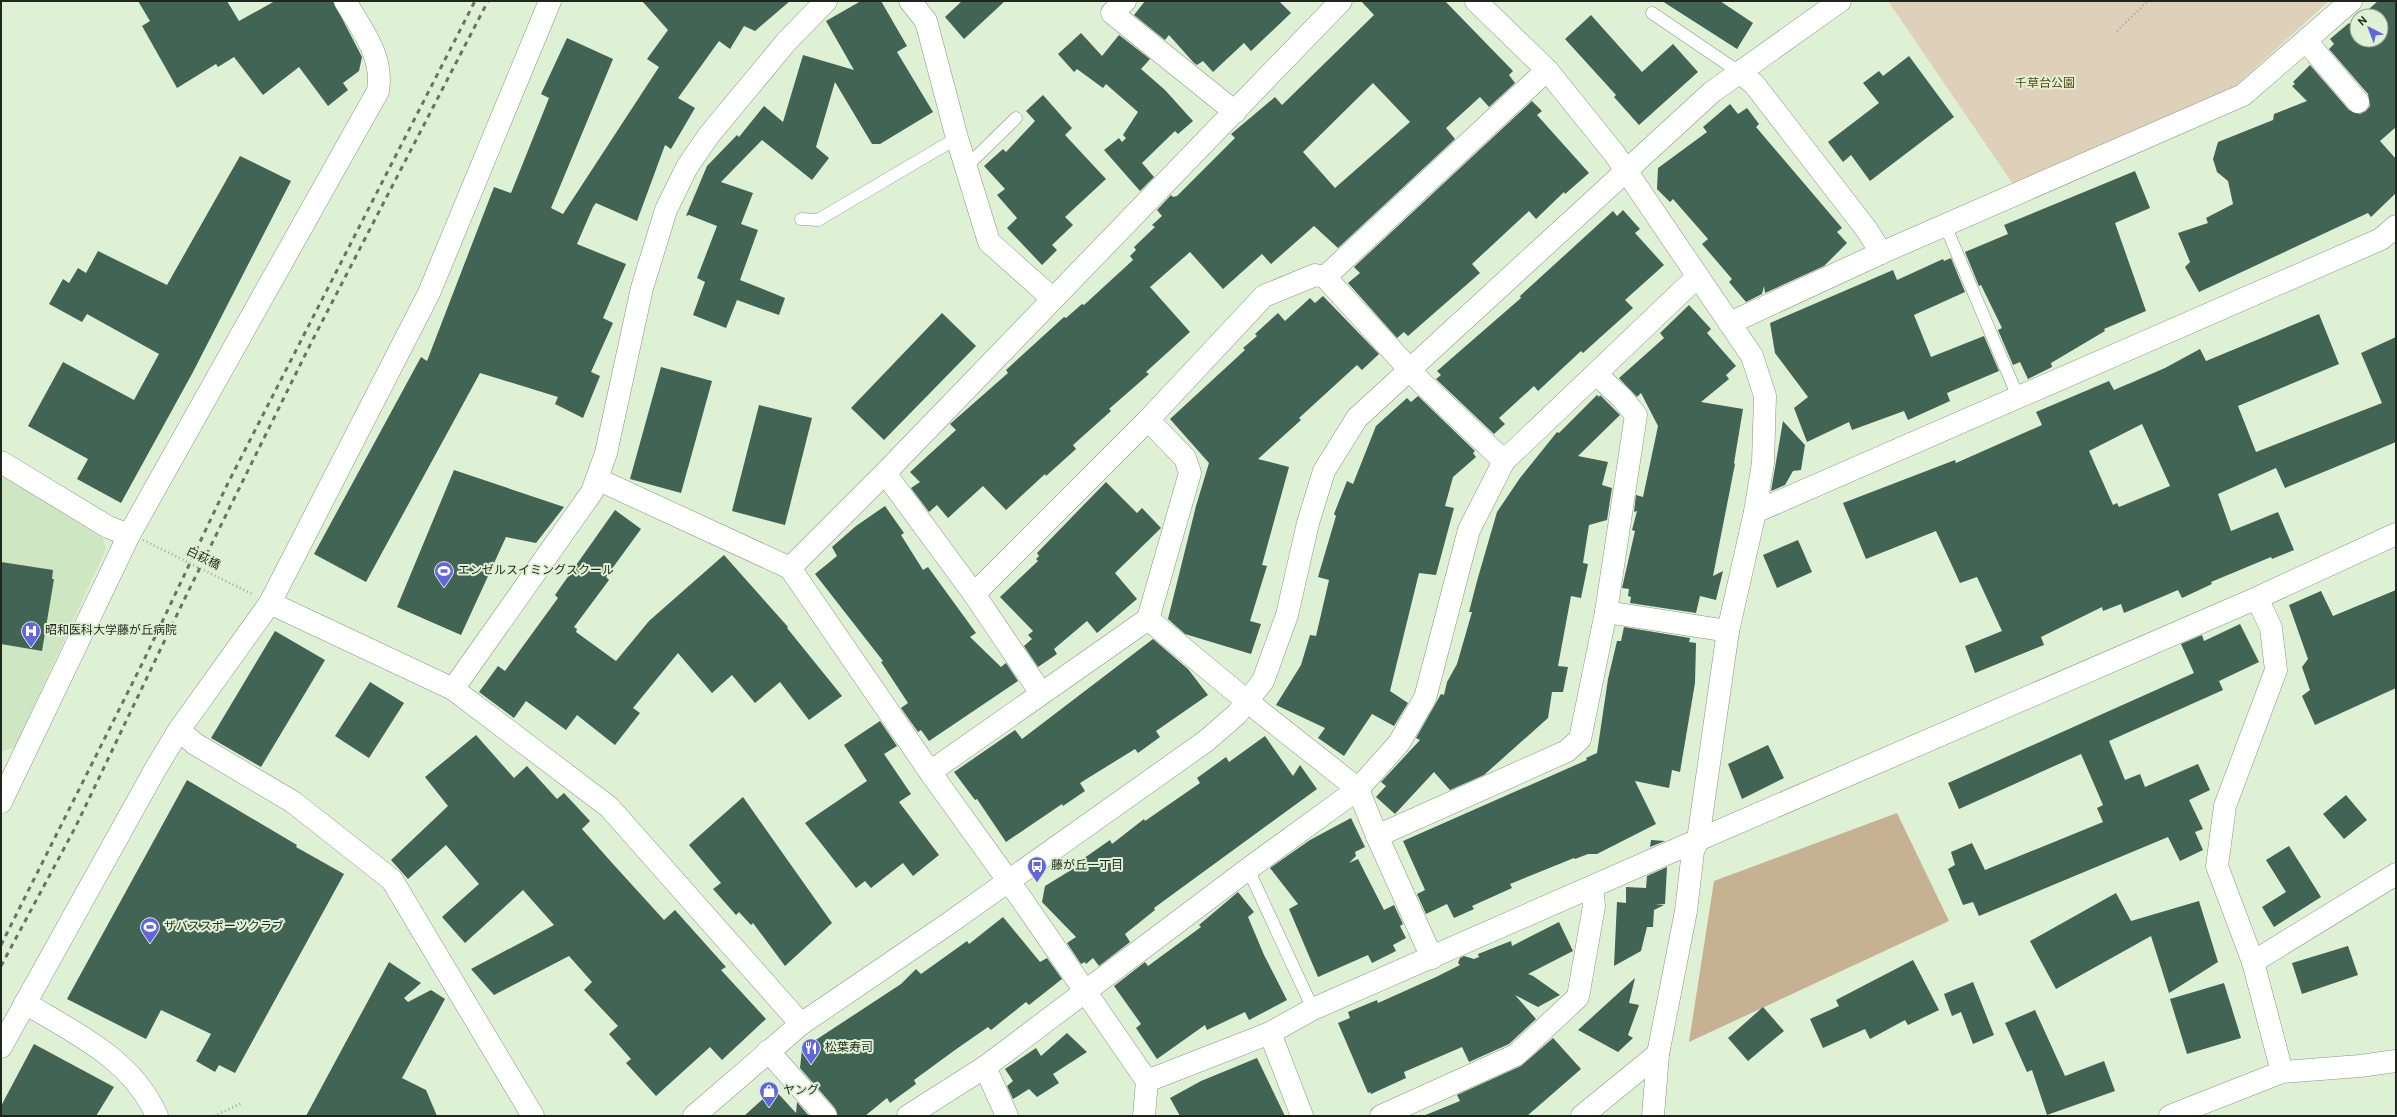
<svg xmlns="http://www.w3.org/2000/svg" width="2397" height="1117" font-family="Overpass,'Noto Sans JP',sans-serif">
  <rect width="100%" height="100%" fill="#def1d4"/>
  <!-- built -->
  <polygon fill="#cee6c2" points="1,475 101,532 106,549 15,747 1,752"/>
  <!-- green -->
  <polygon fill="#dfd0ba" points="1888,1 2329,1 2233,88 2017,190"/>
  <!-- forest -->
  <polygon fill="#c6b192" points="1897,813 1949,921 1689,1042 1714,881"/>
  <!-- building -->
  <g fill="#416454" fill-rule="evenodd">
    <polygon points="138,1 227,1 239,21 275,1 333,1 362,57 359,71 343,83 348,90 328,106 299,67 263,95 234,57 218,67 216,64 177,88 142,26 150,21"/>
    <polygon points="642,1 790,1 755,31 744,26 730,49 719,41 678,98 695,108 671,149 665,145 637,221 596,203 593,207 577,244 626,264 603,318 613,323 591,372 600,376 583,418 555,404 558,397 480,373 366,582 314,554 421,357 427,361 494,187 511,193 549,98 541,94 567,38 613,59 551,208 563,214 659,67 647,59 668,30"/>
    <polygon points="861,1 881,1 907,46 897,52 933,112 880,144 872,144 835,82 816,147 829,158 812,180 762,140 721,182 753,193 741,224 758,230 740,280 785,298 779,315 737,300 726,328 693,315 705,282 697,278 717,226 689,215 686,216 707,166 737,135 739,137 764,106 783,122 803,55 854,70 826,21"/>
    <polygon points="962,1 1005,1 964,39 945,17"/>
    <polygon points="1145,1 1279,1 1291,13 1251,51 1244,43 1213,72 1203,61 1197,65 1194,63 1169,35 1165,40 1134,15"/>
    <path d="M1361,1H1445L1513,71L1509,75L1515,83L1489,107L1480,97L1446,128L1455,139L1338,248L1314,226L1271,264L1262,254L1223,289L1190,252L1150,287L1190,332L1146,372L1149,374L1109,409L1111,411L1073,445L1076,449L1046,476L1045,474L1006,510L983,486L948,518L937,505L929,512L911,488L920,482L910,472L956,430L950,424L1008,373L1006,370L1064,317L1066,318L1082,304L1084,305L1133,260L1130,256L1136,250L1134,247L1155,227L1152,225L1162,216L1157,210L1171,195L1173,197L1177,196L1235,138L1231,134L1275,97L1282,105L1374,15ZM1373,83L1410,122L1335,188L1303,152Z"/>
    <polygon points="1662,1 1720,1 1753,23 1737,49"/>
    <polygon points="2378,1 2396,1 2396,127 2380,141 2396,159 2396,193 2371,217 2368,213 2199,292 2185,267 2190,262 2178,233 2208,223 2206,218 2233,204 2228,181 2217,172 2213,159 2218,142 2273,120 2274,114 2307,101 2292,86 2295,84 2293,82 2310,65 2349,110 2360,114 2366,111 2370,106 2368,94 2329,49 2334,44 2330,39 2349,23 2351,25 2357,19 2357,40 2381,40 2381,16 2361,16"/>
    <polygon points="1591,15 1642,72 1673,44 1698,72 1639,125 1614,97 1616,95 1565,39"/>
    <polygon points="1081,33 1102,56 1119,35 1150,59 1141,69 1165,90 1193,121 1178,134 1175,131 1142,163 1154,177 1140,191 1104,150 1119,138 1122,142 1126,138 1123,135 1138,112 1106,84 1103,88 1077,69 1074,72 1058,54"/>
    <polygon points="1909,56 1954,117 1870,181 1851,155 1843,162 1828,142 1879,103 1863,83 1879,71 1883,76"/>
    <polygon points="1043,95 1072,128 1065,135 1106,179 1065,217 1073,225 1052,245 1057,250 1042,265 1007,228 1017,218 997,195 1005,189 984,166 1003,149 1006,152 1035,121 1026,111"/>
    <polygon points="1532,101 1542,111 1537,115 1589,173 1565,194 1564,192 1536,219 1529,211 1472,264 1480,273 1408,336 1404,332 1397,338 1348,283 1360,273 1354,267"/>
    <polygon points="1730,104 1738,114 1747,108 1759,124 1756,127 1842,228 1837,232 1847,243 1824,266 1765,293 1764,286 1762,294 1746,302 1729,282 1732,279 1702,244 1708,239 1673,199 1670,202 1657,189 1658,168 1707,132 1703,127"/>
    <polygon points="240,156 291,181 193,372 121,503 77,479 88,459 28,426 63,362 134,400 159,354 87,314 82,322 49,304 63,279 69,283 78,268 86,273 98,251 167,285"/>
    <polygon points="2135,171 2150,208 2115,223 2146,311 2104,329 2105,331 2051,363 2052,367 2028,379 2020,362 2013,365 1998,330 2002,328 1981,285 1979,286 1965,252 2008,234 2004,225"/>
    <polygon points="1623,210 1640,229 1635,233 1664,265 1625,300 1633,308 1583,353 1581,351 1538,391 1534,386 1499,418 1505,424 1494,434 1436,379 1441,375 1437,371 1521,298 1520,296 1613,211 1617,216"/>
    <polygon points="1951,258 1965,292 1914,315 1931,357 1984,336 1999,371 1947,393 1950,401 1908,420 1904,411 1852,430 1849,422 1807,442 1794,408 1808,397 1775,353 1770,323 1893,270 1897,280 1943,259 1944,261"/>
    <polygon points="1323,296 1379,354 1362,370 1357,365 1299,418 1301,420 1258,459 1289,467 1262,565 1267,566 1250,621 1261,624 1251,654 1185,634 1168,619 1196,506 1209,463 1170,419 1245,350 1243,348 1257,336 1255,334 1278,313 1285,321 1310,298 1315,303"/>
    <polygon points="1689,305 1711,329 1707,333 1736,366 1726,375 1729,379 1701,402 1743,409 1734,463 1735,464 1713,576 1723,571 1716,600 1700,596 1696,613 1630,603 1631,597 1628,596 1629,589 1622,588 1635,531 1632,530 1637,511 1634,512 1636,495 1643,497 1658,426 1641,393 1637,397 1619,378 1664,338 1660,333"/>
    <polygon points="942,313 976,346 884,440 851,408"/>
    <path d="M2319,314L2339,364L2238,406L2256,452L2382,403L2361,353L2396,337V442L2285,488L2276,468L2218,494L2231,531L2278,512L2294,550L2272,559L2271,557L2211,582L2212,584L2182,598L2178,590L2124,613L2121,604L2103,611L2102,607L2041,637L2044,645L1975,673L1965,646L2002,631L1977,577L1960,583L1936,531L1866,559L1843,503L1955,460L1956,463L2042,425L2036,412L2109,381L2114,390L2165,368L2200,349L2206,361ZM2142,424L2170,486L2119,507L2117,503L2113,505L2089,451Z"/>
    <polygon points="661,367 712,381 681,493 630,479"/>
    <polygon points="1597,395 1599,397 1600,395 1620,415 1578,456 1608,462 1602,485 1612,488 1607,520 1589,525 1583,563 1588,564 1581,598 1571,596 1558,666 1568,667 1563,692 1552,692 1548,718 1484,775 1450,790 1434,772 1395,814 1376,797 1386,786 1381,782 1420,740 1416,738 1441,694 1444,695 1447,682 1457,664 1472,612 1469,612 1477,581 1497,512 1520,478 1557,432 1559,433"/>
    <polygon points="1418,396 1475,451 1473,453 1476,457 1453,477 1445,506 1454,508 1436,575 1419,573 1390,691 1408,703 1394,726 1372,714 1344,756 1318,738 1325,728 1276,705 1301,665 1310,635 1316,636 1329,580 1318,577 1336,516 1334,514 1347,481 1353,484 1376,426 1407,398 1411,402"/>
    <polygon points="759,405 812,418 785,525 732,511"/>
    <polygon points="1783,421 1805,445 1801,470 1793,471 1785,485 1771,491"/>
    <polygon points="454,470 564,507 536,543 506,537 461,635 397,607"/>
    <polygon points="1106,482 1137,513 1142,508 1161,528 1115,573 1137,599 1097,633 1087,621 1054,649 1057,654 1038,667 1024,646 1032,639 1028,635 1033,631 1000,597 1038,561 1036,559 1039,556 1037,553"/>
    <polygon points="885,506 904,533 901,535 923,570 928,567 976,633 970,637 1001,667 1006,663 1018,681 929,741 921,730 918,732 901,708 908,703 881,662 883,661 815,574 837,556 832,547 856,526"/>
    <polygon points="615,510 641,529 606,577 609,580 574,627 577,629 576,632 616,661 649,621 724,555 788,627 787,628 842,696 809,720 780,682 755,703 732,675 712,693 678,653 633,708 640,713 615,745 577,715 566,730 526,701 514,718 479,692 498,666 505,671 558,598 555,595"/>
    <polygon points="1798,540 1812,572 1777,588 1763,555"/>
    <polygon points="1,562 53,570 52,579 54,579 42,651 1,644"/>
    <polygon points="2396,590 2396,688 2315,725 2302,696 2310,690 2302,667 2308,659 2289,605 2321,591 2333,616"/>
    <polygon points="2240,624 2259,662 2219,681 2223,690 2109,741 2125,780 2140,774 2145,787 2198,764 2210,790 2189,800 2203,829 2195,832 2203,850 2180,861 2168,837 1979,916 1973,902 1963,905 1948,869 1955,865 1951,852 1972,843 1985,870 2103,822 2097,808 2103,805 2081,754 1959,809 1948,783 2194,673 2181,644 2202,635 2204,641"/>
    <polygon points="1624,627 1690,638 1689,642 1696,643 1695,683 1680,772 1672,770 1669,788 1635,781 1656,824 1597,854 1588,854 1575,859 1574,858 1510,884 1512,888 1472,906 1474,909 1454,918 1447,904 1426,914 1417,894 1425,890 1403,841 1587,760 1586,758 1597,753 1608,679 1617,641 1621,641"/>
    <polygon points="275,631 325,660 261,767 211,738"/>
    <polygon points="1153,639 1188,669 1208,695 1156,731 1160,737 1138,753 1135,749 1080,783 1085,791 1063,806 1062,804 1006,842 977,799 975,800 954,772 1015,730 1022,739"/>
    <polygon points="370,682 404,703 369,758 335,736"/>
    <polygon points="880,721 897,746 884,754 911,794 899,802 939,855 913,876 903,863 871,888 865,881 856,888 805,823 867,781 844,745"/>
    <polygon points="476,735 514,778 527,766 557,799 564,793 590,821 582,829 613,864 664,920 675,910 726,967 721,970 766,1019 722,1060 710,1047 656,1096 626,1063 631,1059 609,1034 618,1026 584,990 592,982 569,956 494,995 471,969 554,925 523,890 465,943 442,917 479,884 446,845 408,879 391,860 448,806 425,777"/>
    <polygon points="1265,736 1293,776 1300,765 1317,789 1154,908 1155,910 1125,934 1130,942 1099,966 1093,958 1086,964 1085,962 1081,964 1067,943 1076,937 1042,902 1045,886 1081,864 1080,861 1110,840 1112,844 1144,819 1145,821 1200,783 1197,778 1226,757 1229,762"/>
    <polygon points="1768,745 1784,778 1742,799 1728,764"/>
    <polygon points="187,780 297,845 296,847 344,874 235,1073 219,1065 215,1072 196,1061 211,1034 161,1010 146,1039 67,999"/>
    <polygon points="2346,795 2367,820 2344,839 2323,814"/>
    <polygon points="743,797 832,923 785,966 753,923 751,925 739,912 736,915 713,889 721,883 689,845"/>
    <polygon points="1351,818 1365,847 1355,852 1356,856 1349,863 1358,859 1384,910 1394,905 1403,924 1400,926 1406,938 1393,945 1396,951 1372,963 1368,955 1318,977 1289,909 1298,904 1270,868 1310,840"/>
    <polygon points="1651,840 1665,841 1650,847"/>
    <polygon points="2289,846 2321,897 2274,927 2262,907 2286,892 2266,860"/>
    <polygon points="1667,867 1665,904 1655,904 1664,905 1654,910 1653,927 1647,927 1641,951 1614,966 1617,902 1626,903 1626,887 1646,888 1647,876"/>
    <polygon points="1238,892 1254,912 1248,917 1264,955 1287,1000 1249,1020 1245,1012 1207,1030 1205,1025 1157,1059 1136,1028 1141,1024 1114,986 1145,962 1148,966 1201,927 1199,925"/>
    <polygon points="2116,893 2131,921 2199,901 2218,962 2169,993 2151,936 2056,989 2030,941"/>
    <polygon points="1003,917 1040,962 1047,958 1062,979 1029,1005 1026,1002 991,1030 988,1027 955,1050 914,1080 916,1084 890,1103 887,1098 865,1116 838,1116 835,1108 800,1068 802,1049 901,984 916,969 921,974 967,941 969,944"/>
    <polygon points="1559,922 1573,951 1528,974 1533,976 1560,995 1538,1007 1515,995 1536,1019 1509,1044 1469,1062 1462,1047 1404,1072 1406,1078 1371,1094 1370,1092 1368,1093 1338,1023 1350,1018 1348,1012 1377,1000 1378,1003 1436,977 1460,965 1458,963 1460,958 1464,956 1474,959 1479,957 1478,954 1511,941 1512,946"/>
    <polygon points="2348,946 2358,975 2302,994 2292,963"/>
    <polygon points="1913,960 1939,1010 1908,1025 1905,1020 1870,1039 1865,1029 1823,1048 1810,1019 1839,1006 1836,1000"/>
    <polygon points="389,962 421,983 404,998 408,1002 431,990 445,999 402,1078 426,1090 437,1116 306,1116"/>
    <polygon points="1635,978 1629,1003 1639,1005 1628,1035 1633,1038 1618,1052 1578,1030"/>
    <polygon points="1973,982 1994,1035 1973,1044 1961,1012 1952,1016 1944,994"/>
    <polygon points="2224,983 2241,1038 2187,1054 2170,999"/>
    <polygon points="1763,1007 1784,1031 1748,1061 1728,1038"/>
    <polygon points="2035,1010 2065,1076 2104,1061 2115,1091 2047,1115 2032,1070 2027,1072 2005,1023"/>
    <polygon points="1067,1033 1087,1052 1053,1074 1059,1083 1037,1097 1029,1089 1013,1099 1007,1086 1013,1081 1005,1069 1036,1048 1041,1056"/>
    <polygon points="1553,1038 1581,1069 1527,1116 1423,1116 1460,1101 1457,1095 1521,1066"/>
    <polygon points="34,1044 114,1087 96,1116 1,1116 1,1106"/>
    <polygon points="1257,1058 1285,1116 1180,1116 1170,1098 1201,1081"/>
    <polygon points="774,1089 796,1113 797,1102 809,1116 744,1116"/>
  </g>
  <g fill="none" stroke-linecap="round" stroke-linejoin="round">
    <!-- service casing -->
    <g stroke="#86987d" stroke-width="13">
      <g id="service">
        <polyline points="1652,13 1739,72"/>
        <polyline points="967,166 1016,118"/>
        <polyline points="801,219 818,220 957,138"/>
        <polyline points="1945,225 2018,397"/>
        <polyline points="1248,869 1313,1009"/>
      </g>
    </g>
    <!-- minor casing -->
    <g stroke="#86987d" stroke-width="23">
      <g id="minor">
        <polyline points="910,1 926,21 957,138 989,242 1053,299"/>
        <polyline points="1125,1 1112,13 1235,112"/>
        <polyline points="1476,1 1547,70 1614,153 1752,356 1765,396 1763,463 1755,512 1728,631 1698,840 1693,851 1686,911 1658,1054 1653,1116"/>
        <polyline points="2306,41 2358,102"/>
        <polyline points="1739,72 1754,84 1867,230 1881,253"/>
        <polyline points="1325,277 1547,70"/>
        <polyline points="1730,323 1881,253 2243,95 2351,1"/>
        <polyline points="1,462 108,527 129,535"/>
        <polyline points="885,473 974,594 1041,693"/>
        <polyline points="597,479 790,568 930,772 1020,897 1147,1081 1144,1116"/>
        <polyline points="1755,512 2381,239 2396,226"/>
        <polyline points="790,568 885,473 1341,1"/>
        <polyline points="974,594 1148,420 1264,296 1315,275 1325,277 1421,382 1504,461"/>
        <polyline points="2257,598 2271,628 2276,670 2225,806 2217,866 2253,962 2282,1072"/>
        <polyline points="270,603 453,689 609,807 801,1024"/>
        <polyline points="1606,612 1728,631"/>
        <polyline points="1148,619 1190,473 1185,458 1148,420"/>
        <polyline points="179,730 195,744 293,802 392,880 533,1116"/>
        <polyline points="930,772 1148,619 1248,702 1358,789 1377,836 1432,958"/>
        <path d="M1,802L129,535L378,91C384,57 362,30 345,1"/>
        <polyline points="1377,836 1567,751 1580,739 1606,612 1636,415 1621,397 1596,374"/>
        <polyline points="2253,962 2396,874"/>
        <path d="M25,1003C75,1033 132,1059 157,1116"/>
        <polyline points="1270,1033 1302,1116"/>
        <polyline points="1,1047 156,768 179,730 270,603 429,293 550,1"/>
        <polyline points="768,1051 826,1116"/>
        <polyline points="985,1067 1007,1116"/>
        <polyline points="1147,1081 1270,1033 1313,1009 1698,840 2257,598 2396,534"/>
        <polyline points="908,1116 985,1067 1248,869 1358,789 1399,743 1425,698 1469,530 1504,461 1697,277"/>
        <polyline points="1381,1116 1516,1055 1578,997 1594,906 1592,887"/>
        <polyline points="1582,1116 1658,1054"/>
      </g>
    </g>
    <!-- tertiary casing -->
    <g stroke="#86987d" stroke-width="23">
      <g id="tertiary">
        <polyline points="453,689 592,492 606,453 642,288 666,210 687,167 709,135 787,41 826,1"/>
        <polyline points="694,1116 801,1024 945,926 1206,741 1237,714 1263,681 1287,615 1308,523 1324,471 1357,418 1712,92 1840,1"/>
        <polyline points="2170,1116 2282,1072 2360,1066 2396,1061"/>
      </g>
    </g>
    <!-- path -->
    <g stroke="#9cab94" stroke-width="2.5" stroke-dasharray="1 3" stroke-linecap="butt">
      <polyline points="2117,31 2148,1"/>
      <polyline points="214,1116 242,1103"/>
    </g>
    <!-- service -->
    <use href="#service" stroke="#fff" stroke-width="12"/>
    <!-- minor -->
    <use href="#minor" stroke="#fff" stroke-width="22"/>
    <!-- tertiary -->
    <use href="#tertiary" stroke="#fff" stroke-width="22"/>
    <!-- rail -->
    <g stroke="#697564" stroke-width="3" stroke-dasharray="5 5" stroke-linecap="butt">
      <polyline points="1,945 144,660 227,485 475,1"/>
      <polyline points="1,966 75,828 185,598 310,345 488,1"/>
    </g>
    <!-- path-bridge -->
    <polyline stroke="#9cab94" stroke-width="2.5" stroke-dasharray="1 3" stroke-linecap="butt" points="143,540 254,595"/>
  </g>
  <!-- icons -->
  <defs>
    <g id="stadium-pin" transform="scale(1)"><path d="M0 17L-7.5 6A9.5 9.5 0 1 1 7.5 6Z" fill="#6265de" stroke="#def1d4"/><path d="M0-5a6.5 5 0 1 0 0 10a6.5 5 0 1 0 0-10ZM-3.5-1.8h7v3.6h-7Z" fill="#fff"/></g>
    <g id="hospital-pin" transform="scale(1)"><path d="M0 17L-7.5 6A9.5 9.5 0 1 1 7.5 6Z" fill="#6265de" stroke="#def1d4"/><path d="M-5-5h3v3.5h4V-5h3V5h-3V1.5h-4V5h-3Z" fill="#fff"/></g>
    <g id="bus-pin" transform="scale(1)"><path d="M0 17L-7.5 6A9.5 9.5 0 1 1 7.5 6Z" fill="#6265de" stroke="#def1d4"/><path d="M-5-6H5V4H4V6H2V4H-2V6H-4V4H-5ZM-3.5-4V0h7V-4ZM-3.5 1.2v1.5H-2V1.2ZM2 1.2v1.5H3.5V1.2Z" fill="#fff"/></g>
    <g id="restaurant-pin" transform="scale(1)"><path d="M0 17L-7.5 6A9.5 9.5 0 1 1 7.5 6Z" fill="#6265de" stroke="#def1d4"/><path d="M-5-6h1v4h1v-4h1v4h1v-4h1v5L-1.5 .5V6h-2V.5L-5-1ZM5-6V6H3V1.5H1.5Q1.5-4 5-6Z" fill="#fff"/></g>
    <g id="shop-pin" transform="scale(1)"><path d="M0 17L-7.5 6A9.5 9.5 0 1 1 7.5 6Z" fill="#6265de" stroke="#def1d4"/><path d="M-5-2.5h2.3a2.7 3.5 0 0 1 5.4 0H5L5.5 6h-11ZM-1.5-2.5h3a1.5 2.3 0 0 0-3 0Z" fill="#fff"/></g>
  </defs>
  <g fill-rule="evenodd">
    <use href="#stadium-pin" x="444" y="571"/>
    <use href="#hospital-pin" x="31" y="631"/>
    <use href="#bus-pin" x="1037" y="866"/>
    <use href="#stadium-pin" x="150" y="927"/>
    <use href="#restaurant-pin" x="811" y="1048"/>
    <use href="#shop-pin" x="769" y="1091"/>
  </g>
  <g text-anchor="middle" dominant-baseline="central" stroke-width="4" stroke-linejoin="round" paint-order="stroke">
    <!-- park labels -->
    <g font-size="12" fill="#61440c" stroke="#def1d4">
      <text x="2045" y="84">千草台公園</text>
    </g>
    <!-- street labels -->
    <g font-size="12" fill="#1f261c" stroke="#def1d4">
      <text transform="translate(203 559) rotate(26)">白萩橋</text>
    </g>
    <!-- poi labels -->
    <g font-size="12" fill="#1f261c" stroke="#def1d4" text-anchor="start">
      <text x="458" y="571">エンゼルスイミングスクール</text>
      <text x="45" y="631">昭和医科大学藤が丘病院</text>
      <text x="1051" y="866">藤が丘一丁目</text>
      <text x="164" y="927">ザバススポーツクラブ</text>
      <text x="825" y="1048">松葉寿司</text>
      <text x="783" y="1091">ヤング</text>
    </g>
  </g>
  <!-- border -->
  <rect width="2397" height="1117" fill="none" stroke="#1f261c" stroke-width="4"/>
  <!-- north arrow -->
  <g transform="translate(2369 28) rotate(318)"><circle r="19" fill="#def1d4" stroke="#92a08a"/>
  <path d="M0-3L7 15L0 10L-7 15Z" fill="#6265de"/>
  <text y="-6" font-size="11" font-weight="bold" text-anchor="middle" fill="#1f261c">N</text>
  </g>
</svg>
